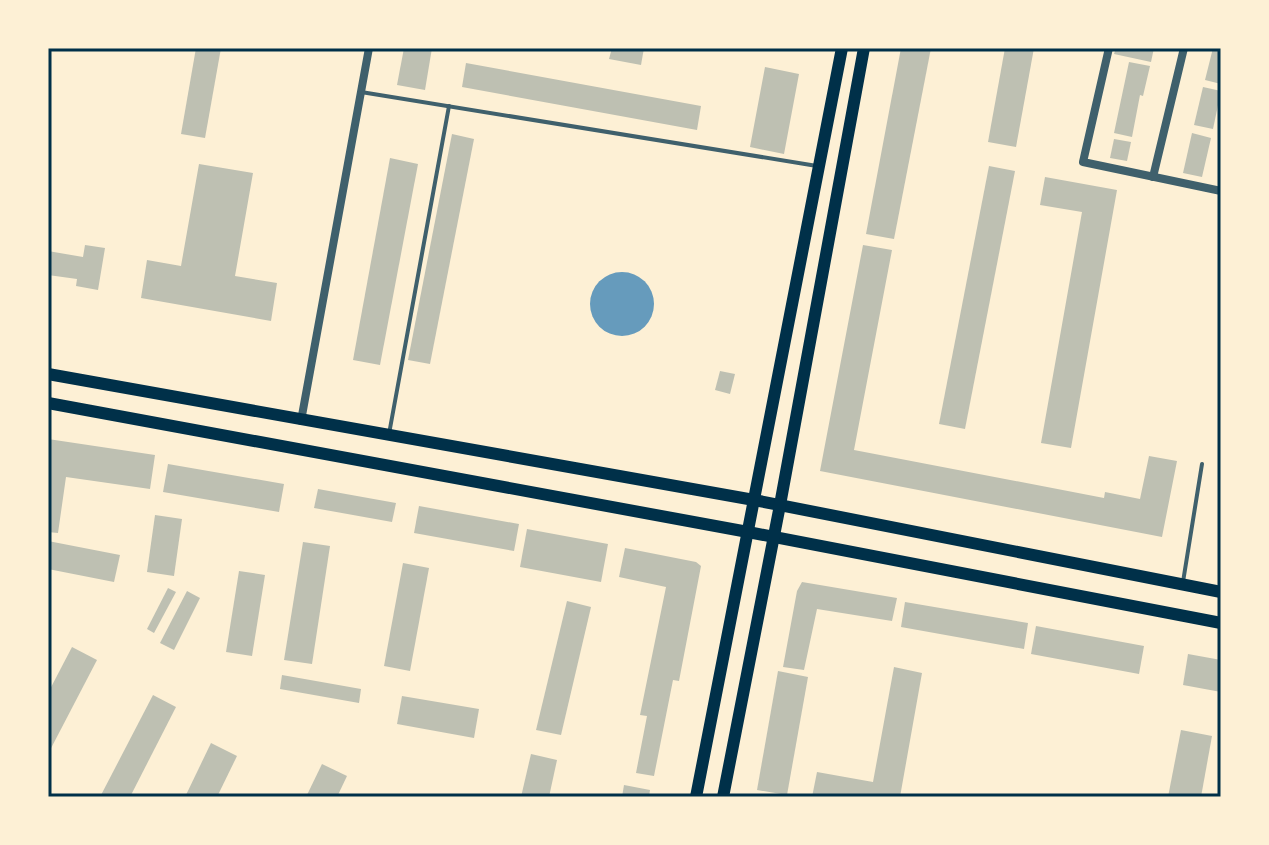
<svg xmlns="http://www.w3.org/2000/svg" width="1269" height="845" font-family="'Archivo Narrow',sans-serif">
  <rect width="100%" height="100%" fill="#fdf0d5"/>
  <!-- water -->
  <circle fill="#669bbc" cx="622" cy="304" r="32"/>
  <!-- building -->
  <g fill="#bec0b2">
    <polygon points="196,48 221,48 205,138 181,134"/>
    <polygon points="404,48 432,48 425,90 397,85"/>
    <polygon points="612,48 644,48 641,65 609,59"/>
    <polygon points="901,48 931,48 894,239 866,234"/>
    <polygon points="1005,48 1034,48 1016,147 988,142"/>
    <polygon points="1116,48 1154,48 1151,62 1114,54"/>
    <polygon points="1213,48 1221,48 1221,84 1205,80"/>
    <polygon points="1129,62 1150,66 1143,96 1140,95 1132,137 1114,133"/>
    <polygon points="466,63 701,106 697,130 462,87"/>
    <polygon points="765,67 799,74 784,154 750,147"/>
    <polygon points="1203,87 1221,91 1213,129 1194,125"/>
    <polygon points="1192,133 1211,138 1202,177 1183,173"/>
    <polygon points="452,134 474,139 430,364 408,360"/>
    <polygon points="1114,139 1131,142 1127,161 1110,158"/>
    <polygon points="390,158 418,164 380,365 353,360"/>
    <polygon points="199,164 253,173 235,276 277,283 271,321 141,298 147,260 181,266"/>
    <polygon points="989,166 1015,171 965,429 939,424"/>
    <polygon points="1045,177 1117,190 1071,448 1041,443 1082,212 1040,205"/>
    <polygon points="85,245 105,248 98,290 76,286 77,279 48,275 48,251 83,257"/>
    <polygon points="863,245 892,250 854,450 1104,498 1105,492 1140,499 1149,456 1177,461 1162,537 820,471"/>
    <polygon points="720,371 735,374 730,394 715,390"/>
    <polygon points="48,439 155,455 150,489 66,477 58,533 48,532"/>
    <polygon points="168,464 284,484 279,512 163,492"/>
    <polygon points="318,489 396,503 392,522 314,508"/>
    <polygon points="419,506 519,524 514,551 414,533"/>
    <polygon points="155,515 182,519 174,576 147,572"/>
    <polygon points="527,529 608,544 601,582 520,567"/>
    <polygon points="48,541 120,555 114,582 48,569"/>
    <polygon points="303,542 330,546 312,664 284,660"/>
    <polygon points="625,548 696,562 701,566 679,681 673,680 654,776 636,773 647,716 640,715 666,587 619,577"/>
    <polygon points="403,563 429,568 410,671 384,666"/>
    <polygon points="239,571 265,575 252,656 226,652"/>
    <polygon points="802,582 897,598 892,621 817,609 804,670 783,667 797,591"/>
    <polygon points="168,588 176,592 154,633 147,629"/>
    <polygon points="187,591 200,598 174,650 160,643"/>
    <polygon points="567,601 591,607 561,735 536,730"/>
    <polygon points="905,602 1028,623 1024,649 901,627"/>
    <polygon points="1036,626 1144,646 1139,674 1031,654"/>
    <polygon points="72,647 97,660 48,754 48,693"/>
    <polygon points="1188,654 1221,660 1221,692 1183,685"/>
    <polygon points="894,667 922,673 900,797 812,797 817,772 873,782"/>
    <polygon points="778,671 808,677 787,795 757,790"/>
    <polygon points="282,675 361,689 359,703 280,689"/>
    <polygon points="153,695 176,707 130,797 100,797"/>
    <polygon points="402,696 479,709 474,738 397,724"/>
    <polygon points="1181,730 1212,736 1201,797 1168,797"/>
    <polygon points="211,743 237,756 217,797 185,797"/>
    <polygon points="531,754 557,760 549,797 521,797"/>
    <polygon points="322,764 347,776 337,797 306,797"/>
    <polygon points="624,785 650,790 649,797 622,797"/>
  </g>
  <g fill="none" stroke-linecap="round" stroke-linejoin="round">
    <!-- service -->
    <g stroke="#3f606c" stroke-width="4">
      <polyline points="361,92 817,166"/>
      <polyline points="389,434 449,106"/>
      <polyline points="1183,582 1202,464"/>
    </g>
    <!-- minor -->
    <g stroke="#3f606c" stroke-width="8">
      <polyline points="1109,48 1083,162 1221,191"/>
      <polyline points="1153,177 1184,48"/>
      <polyline points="301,421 369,48"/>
    </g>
    <!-- primary -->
    <g stroke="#003049" stroke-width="12">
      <polyline points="48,374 754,500 1221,592"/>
      <polyline points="48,403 748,532 1221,623"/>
      <polyline points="696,797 842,48"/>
      <polyline points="723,797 780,505 864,48"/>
    </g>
  </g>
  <!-- border -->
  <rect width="1269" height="845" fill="none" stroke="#fdf0d5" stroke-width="100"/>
  <rect x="50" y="50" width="1169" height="745" fill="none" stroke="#003049" stroke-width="3"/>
</svg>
